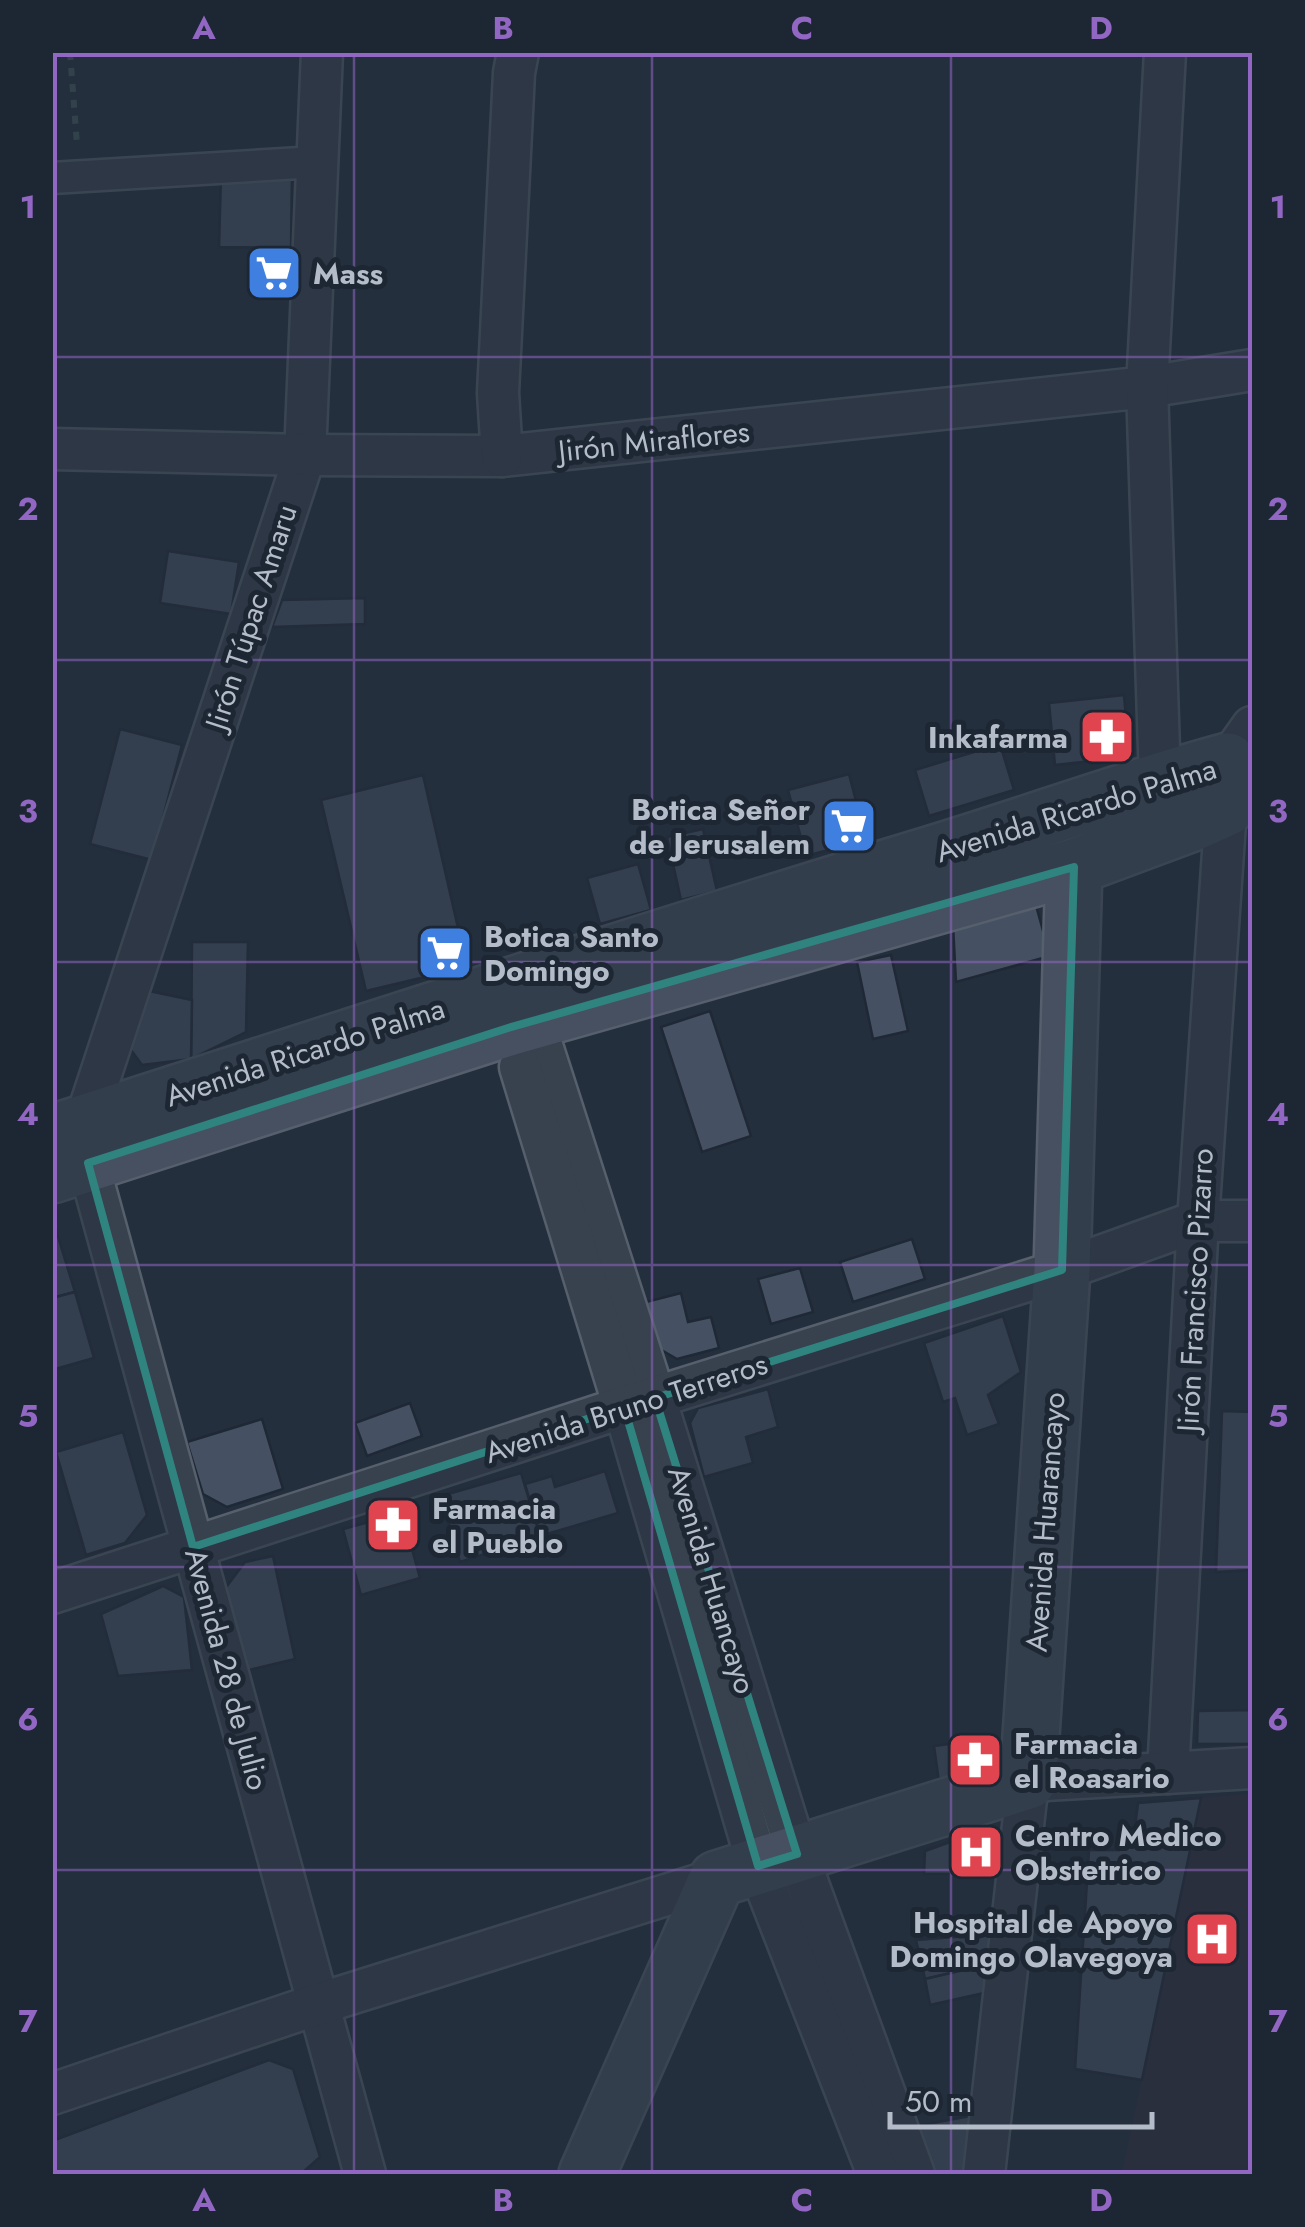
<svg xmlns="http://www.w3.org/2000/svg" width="1305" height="2227" font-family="Jost,sans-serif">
  <rect width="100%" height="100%" fill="#242f3e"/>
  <!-- medical -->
  <polygon fill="#32303f" points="1252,1794 1252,2174 1122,2174 1201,1798"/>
  <!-- building -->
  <g fill="#455162" stroke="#1f2835" stroke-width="2.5">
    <polygon points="238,52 296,52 296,55 238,56"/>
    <polygon points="221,174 292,175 291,248 219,247"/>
    <polygon points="168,551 239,562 231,614 160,603"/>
    <polygon points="365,598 365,624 272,627 282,600"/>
    <polygon points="1124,695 1127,730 1092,761 1055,765 1049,703"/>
    <polygon points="120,729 182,745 152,860 90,844"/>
    <polygon points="1000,744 1014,790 929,816 915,770"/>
    <polygon points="849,774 866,840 806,856 788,790"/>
    <polygon points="423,775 467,967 366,991 321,800"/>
    <polygon points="703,829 717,891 681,900 667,837"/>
    <polygon points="638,864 651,910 600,924 587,878"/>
    <polygon points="1035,902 1050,956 956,982 953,925"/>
    <polygon points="192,942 248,942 246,1032 191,1059"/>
    <polygon points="891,955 908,1031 873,1039 857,962"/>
    <polygon points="149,991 192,1000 191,1059 142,1065 128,1046"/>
    <polygon points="710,1011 751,1136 702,1152 661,1027"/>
    <polygon points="56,1230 75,1292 52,1298 52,1231"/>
    <polygon points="912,1239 925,1279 853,1302 840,1262"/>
    <polygon points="800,1268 813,1312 771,1324 758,1279"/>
    <polygon points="75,1292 94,1358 52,1370 52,1298"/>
    <polygon points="681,1293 688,1322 711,1317 719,1348 677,1359 658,1348 646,1302"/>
    <polygon points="1003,1316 1021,1372 988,1395 999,1424 967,1435 955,1398 943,1402 924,1343"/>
    <polygon points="768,1389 778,1427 746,1437 753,1463 704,1477 690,1423 698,1408"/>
    <polygon points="410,1403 422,1436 367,1456 355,1423"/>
    <polygon points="1222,1411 1252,1412 1252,1570 1216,1572"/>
    <polygon points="262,1419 283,1489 227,1507 203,1494 187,1442"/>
    <polygon points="123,1432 147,1515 125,1543 86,1555 56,1452"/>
    <polygon points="605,1471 618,1513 540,1536 525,1484 552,1476 555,1487"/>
    <polygon points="521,1473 540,1536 460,1562 441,1496"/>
    <polygon points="402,1513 420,1578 361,1595 343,1529"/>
    <polygon points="273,1556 295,1659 241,1672 224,1590 245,1562"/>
    <polygon points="163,1586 184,1597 192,1670 118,1676 101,1614"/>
    <polygon points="1252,1710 1252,1744 1197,1744 1198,1711"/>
    <polygon points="993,1738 998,1774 939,1782 934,1746"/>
    <polygon points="1201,1798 1142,2080 1075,2069 1089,1850 1119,1850 1124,1829 1135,1827 1138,1803"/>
    <polygon points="975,1833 990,1845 989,1874 924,1874 925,1851"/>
    <polygon points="992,1934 994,1963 925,1979 916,1940"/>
    <polygon points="994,1963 993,1991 930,2005 925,1979"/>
    <polygon points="269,2060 293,2069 320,2157 301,2174 52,2174 52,2141"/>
    <polygon points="970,2116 965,2174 926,2174 911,2127"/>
  </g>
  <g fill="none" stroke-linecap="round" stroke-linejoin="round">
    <!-- pedestrian casing -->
    <g stroke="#565f6c" stroke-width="35">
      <polyline id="pedestrian" points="52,178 317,162"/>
    </g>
    <!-- minor casing -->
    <g stroke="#565f6c" stroke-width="45">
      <g id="minor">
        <polyline points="322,52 305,455 85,1122 88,1163 365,2174"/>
        <polyline points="52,449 305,455 502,456 1147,387 1252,370"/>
        <polyline points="502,456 498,393 514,73 518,52"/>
        <polyline points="1228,761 1252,727"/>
        <polyline points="1160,780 1147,387 1165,52"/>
        <polyline points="526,996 655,1398 797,1854 914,2174"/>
        <polyline points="520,1067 624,1407 758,1866 878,2174"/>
        <polyline points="52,1593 624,1407 1062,1270 1198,1221 1252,1221"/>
        <polyline points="1168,1773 1198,1221 1226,808"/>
        <polyline points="52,2094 318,2004 717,1879"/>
        <polyline points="984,2174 1028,1781 1252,1768"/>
      </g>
    </g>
    <!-- secondary casing -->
    <g stroke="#565f6c" stroke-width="60">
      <g id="secondary">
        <path d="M52,1133C345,1039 638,943 932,854C1031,824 1128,788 1228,761L1226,808L1195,822L1074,867L508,1028L52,1175"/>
        <polyline points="587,2174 717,1879 1028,1781 1062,1270 1074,867"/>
      </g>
    </g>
    <!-- path -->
    <polyline stroke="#44595c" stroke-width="6" stroke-dasharray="8 8" stroke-linecap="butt" points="70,52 77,145"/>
    <!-- pedestrian -->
    <use href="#pedestrian" stroke="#38414e" stroke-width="30"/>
    <!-- minor -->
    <use href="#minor" stroke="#38414e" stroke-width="40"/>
    <!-- secondary -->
    <use href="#secondary" stroke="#465061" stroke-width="55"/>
  </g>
  <!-- marked area -->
  <path d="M0 0H1305V2227H0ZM1074,867L1062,1270L655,1398L797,1854L758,1866L624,1407L193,1547L88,1163L508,1028Z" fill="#242f3e" fill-opacity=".55" fill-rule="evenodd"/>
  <path fill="none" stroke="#308480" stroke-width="8" stroke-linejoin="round" d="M1074,867L1062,1270L655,1398L797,1854L758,1866L624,1407L193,1547L88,1163L508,1028Z"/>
  <!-- grid -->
  <path fill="none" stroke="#9266c3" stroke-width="2.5" stroke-opacity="0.55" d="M354,52V2174M652,52V2174M951,52V2174M52,357H1252M52,660H1252M52,962H1252M52,1265H1252M52,1567H1252M52,1870H1252"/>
  <!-- icons -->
  <defs>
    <g id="supermarket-square" transform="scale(2.875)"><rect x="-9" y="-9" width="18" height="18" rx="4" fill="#3f7fe0" stroke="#1d2633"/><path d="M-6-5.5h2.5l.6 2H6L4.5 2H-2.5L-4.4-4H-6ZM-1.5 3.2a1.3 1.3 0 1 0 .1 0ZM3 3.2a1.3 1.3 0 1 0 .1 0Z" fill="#fff"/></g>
    <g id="pharmacy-square" transform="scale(2.875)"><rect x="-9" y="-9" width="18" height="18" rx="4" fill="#e0444e" stroke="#1d2633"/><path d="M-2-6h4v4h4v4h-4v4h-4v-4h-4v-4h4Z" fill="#fff"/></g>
    <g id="hospital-square" transform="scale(2.875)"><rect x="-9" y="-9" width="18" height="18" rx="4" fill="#e0444e" stroke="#1d2633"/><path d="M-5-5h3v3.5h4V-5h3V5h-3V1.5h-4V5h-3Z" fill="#fff"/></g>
  </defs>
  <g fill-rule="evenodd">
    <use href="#supermarket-square" x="274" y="273"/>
    <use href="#pharmacy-square" x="1107" y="737"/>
    <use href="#supermarket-square" x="849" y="826"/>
    <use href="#supermarket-square" x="445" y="953"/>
    <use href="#pharmacy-square" x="393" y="1525"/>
    <use href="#pharmacy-square" x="975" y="1760"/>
    <use href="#hospital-square" x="976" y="1852"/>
    <use href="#hospital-square" x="1212" y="1939"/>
  </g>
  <g text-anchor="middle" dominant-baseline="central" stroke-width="10" stroke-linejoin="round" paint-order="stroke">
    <!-- poi labels -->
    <g font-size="30" font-weight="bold" fill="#b4bcc9" stroke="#1d2633" text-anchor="start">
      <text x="313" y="273">Mass</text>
      <text x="1068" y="737" text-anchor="end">Inkafarma</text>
      <text x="810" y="809" text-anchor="end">Botica Señor<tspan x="810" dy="34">de Jerusalem</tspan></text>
      <text x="484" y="936">Botica Santo<tspan x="484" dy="34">Domingo</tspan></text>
      <text x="432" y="1508">Farmacia<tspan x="432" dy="34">el Pueblo</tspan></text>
      <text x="1014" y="1743">Farmacia<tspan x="1014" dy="34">el Roasario</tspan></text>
      <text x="1015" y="1835">Centro Medico<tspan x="1015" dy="34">Obstetrico</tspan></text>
      <text x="1173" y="1922" text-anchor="end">Hospital de Apoyo<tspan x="1173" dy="34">Domingo Olavegoya</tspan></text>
    </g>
    <!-- street labels -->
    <g font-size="30" fill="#b4bcc9" stroke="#1d2633">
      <text transform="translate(654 441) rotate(-6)">Jirón Miraflores</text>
      <text transform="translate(251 617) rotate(-72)">Jirón Túpac Amaru</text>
      <text transform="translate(1076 810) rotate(-17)">Avenida Ricardo Palma</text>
      <text transform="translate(305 1052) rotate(-18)">Avenida Ricardo Palma</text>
      <text transform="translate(1195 1290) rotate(-87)">Jirón Francisco Pizarro</text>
      <text transform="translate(626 1408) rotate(-18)">Avenida Bruno Terreros</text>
      <text transform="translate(1045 1522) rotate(-86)">Avenida Huarancayo</text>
      <text transform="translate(712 1580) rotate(73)">Avenida Huancayo</text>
      <text transform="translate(227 1669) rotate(75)">Avenida 28 de Julio</text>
    </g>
  </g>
  <!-- border -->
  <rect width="1305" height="2227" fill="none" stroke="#1d2633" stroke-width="110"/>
  <!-- scale -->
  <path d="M890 2112v15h262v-15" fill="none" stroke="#b4bcc9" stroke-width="5"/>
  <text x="905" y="2112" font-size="30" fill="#b4bcc9" stroke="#1d2633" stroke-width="8" paint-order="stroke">50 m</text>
  <rect x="55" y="55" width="1195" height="2117" fill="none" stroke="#9266c3" stroke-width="4"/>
  <g font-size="32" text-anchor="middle" font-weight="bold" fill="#9266c3">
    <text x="204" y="39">A</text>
    <text x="503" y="39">B</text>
    <text x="802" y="39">C</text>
    <text x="1101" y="39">D</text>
    <text x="28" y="218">1</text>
    <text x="1278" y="218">1</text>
    <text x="28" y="520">2</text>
    <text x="1278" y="520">2</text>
    <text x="28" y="822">3</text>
    <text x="1278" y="822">3</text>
    <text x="28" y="1125">4</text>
    <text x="1278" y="1125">4</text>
    <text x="28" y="1427">5</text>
    <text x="1278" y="1427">5</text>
    <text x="28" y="1730">6</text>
    <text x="1278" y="1730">6</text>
    <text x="28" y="2032">7</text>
    <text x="1278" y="2032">7</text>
    <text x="204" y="2211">A</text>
    <text x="503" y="2211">B</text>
    <text x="802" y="2211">C</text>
    <text x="1101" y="2211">D</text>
  </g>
</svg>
